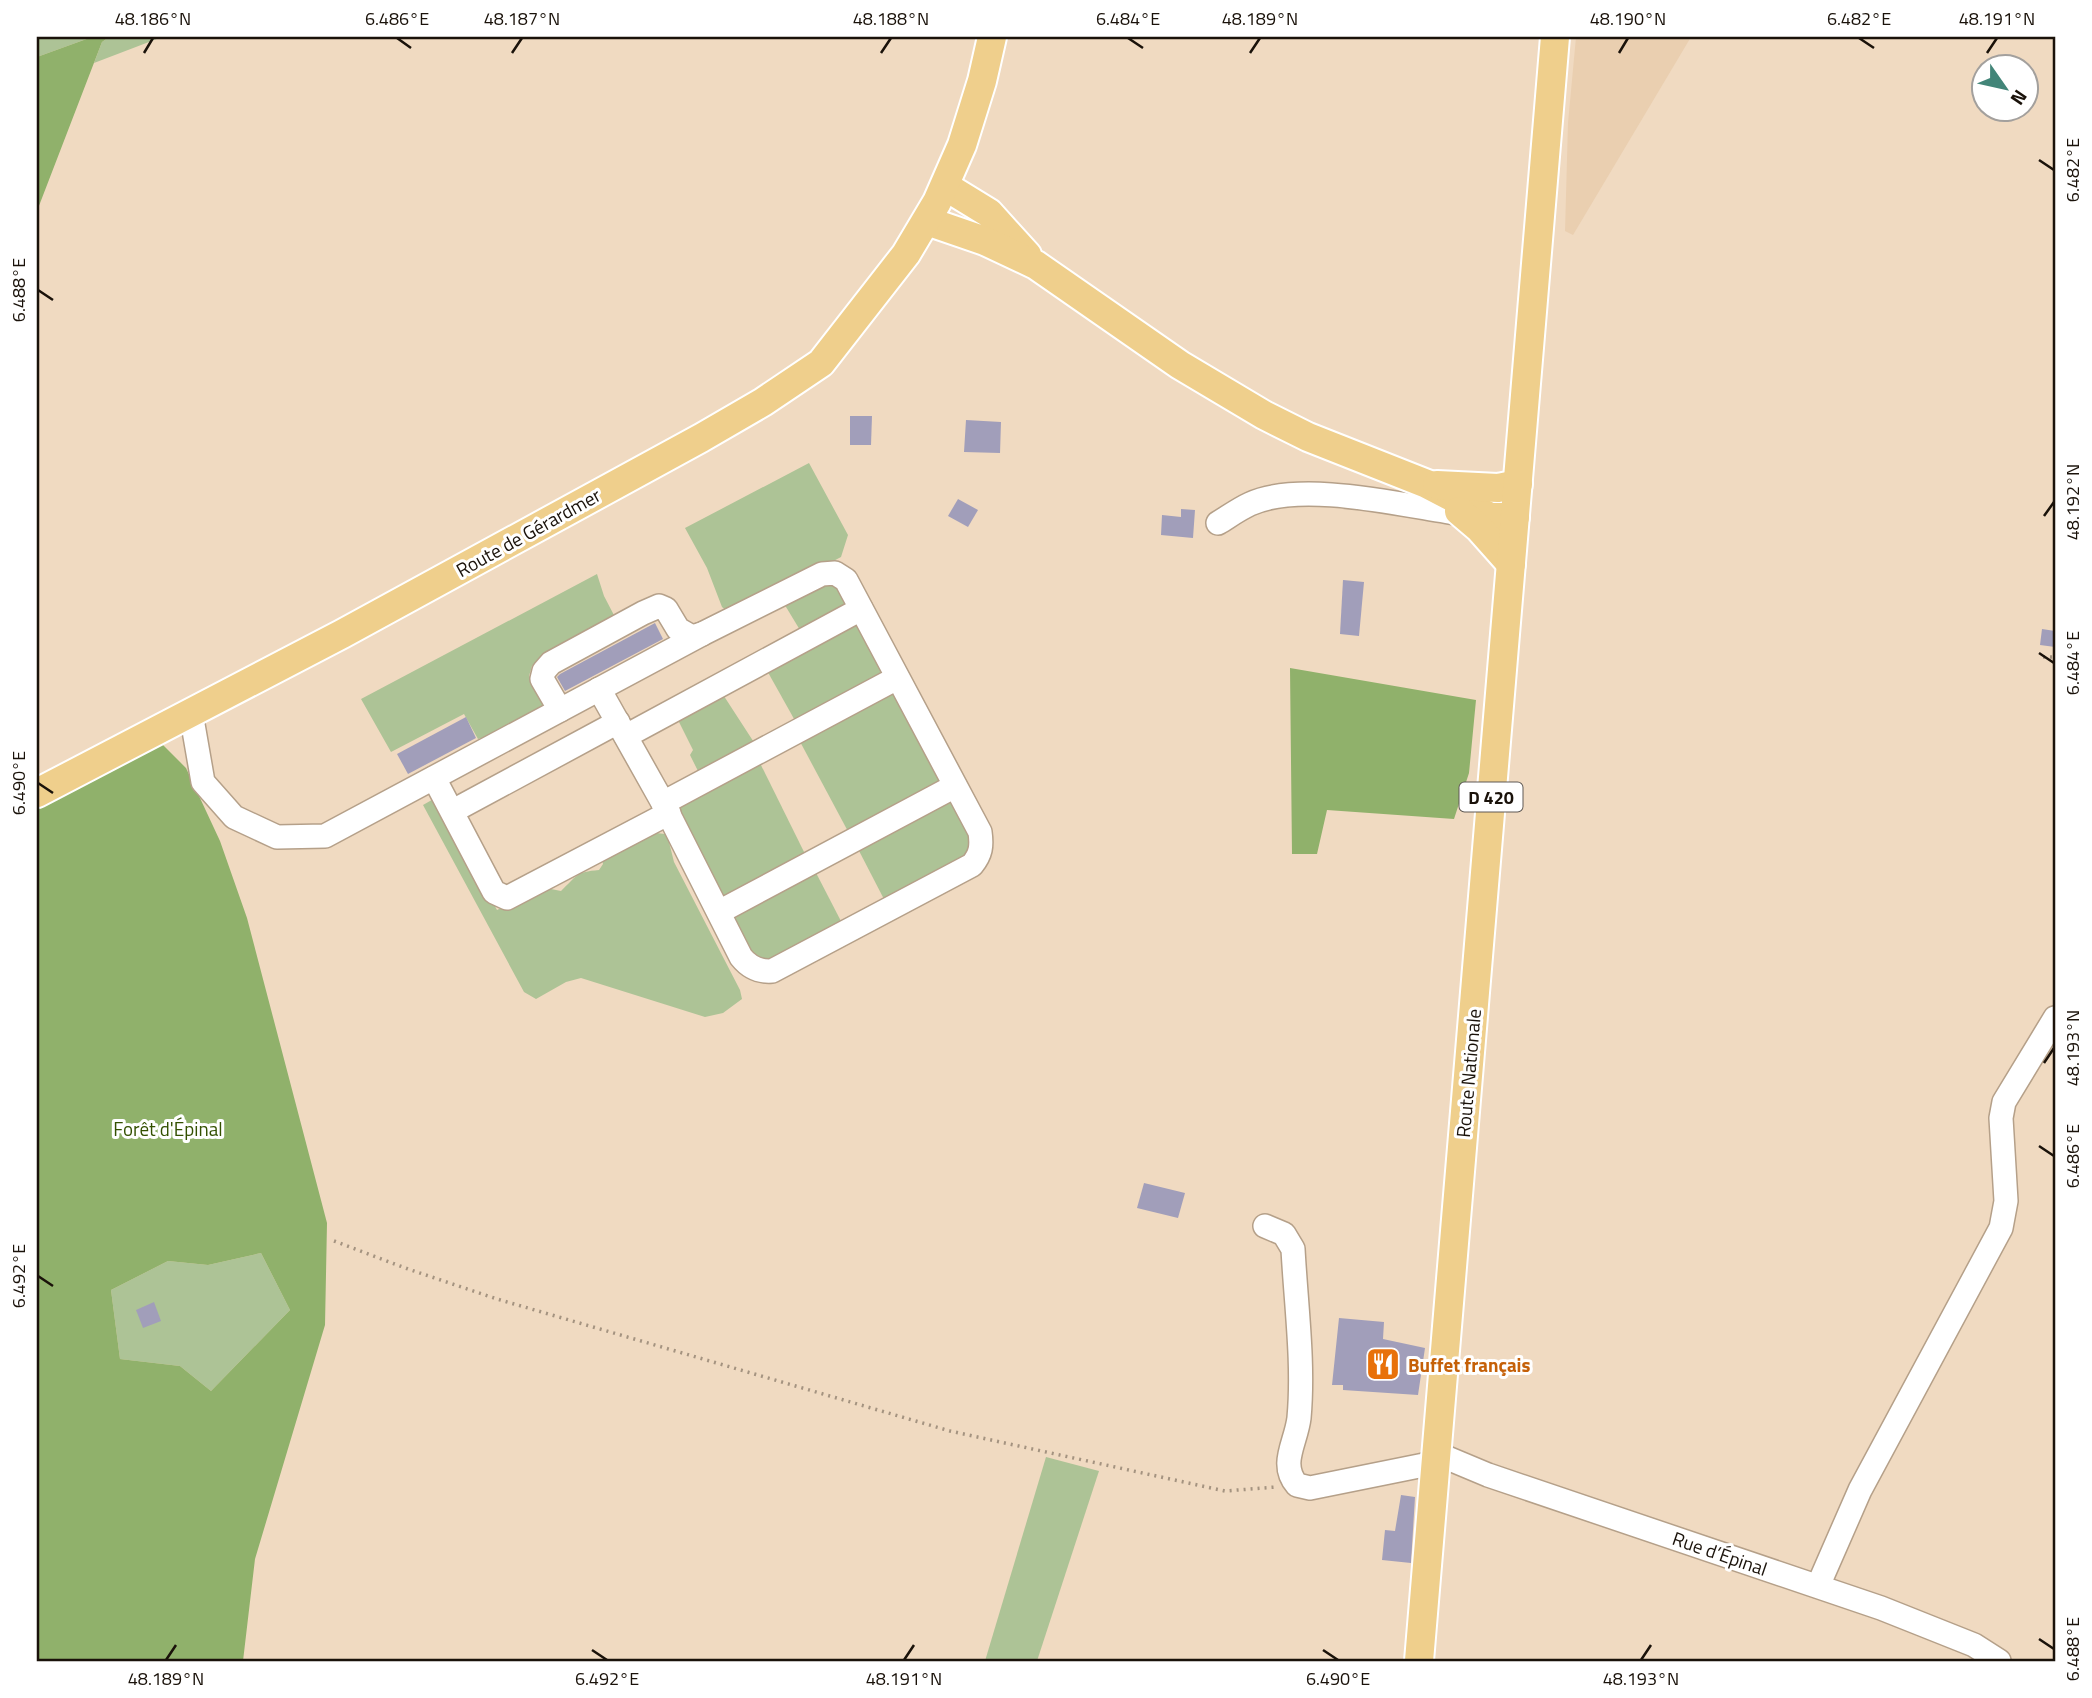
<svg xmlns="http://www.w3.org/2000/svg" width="2092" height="1698" font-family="'Titillium Web',sans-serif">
  <rect width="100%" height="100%" fill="#f0dac1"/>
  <!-- built -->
  <polygon fill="#eacfb0" points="1576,37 1691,37 1573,235 1565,231 1568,123"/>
  <!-- green -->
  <g fill="#adc396">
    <polygon points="37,37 92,37 37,57"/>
    <polygon points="109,37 162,37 94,63 102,42"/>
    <polygon points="809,463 848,535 841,557 735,613 729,613 722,607 707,568 685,528"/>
    <path d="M597,574L604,596L616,619L532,666L529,676C540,684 545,693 544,707L523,719L514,721C506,735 491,735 478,739L464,714L391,752L361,699Z"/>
    <polygon points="829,582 847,594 845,611 803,635 783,602"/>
    <polygon points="853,625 859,627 883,664 878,681 798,726 765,667"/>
    <polygon points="720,690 757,747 701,777 690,755 693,750 675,714"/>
    <polygon points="886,692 894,693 940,782 851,837 797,736"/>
    <polygon points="757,757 808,860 726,896 714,891 677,805"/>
    <path d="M437,797L497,910L548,885L551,889L561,891C577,876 575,872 599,870L603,864L602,858L648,832L665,834L668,838L674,862L740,990L742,999L723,1013L705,1017L581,978L566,982L536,999L524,992L423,805Z"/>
    <polygon points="949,802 956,805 975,849 887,905 856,845"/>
    <polygon points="813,867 844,927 773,966 754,962 734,918 737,911"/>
    <polygon points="261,1253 290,1310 211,1391 180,1366 120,1359 111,1290 168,1261 208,1265"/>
    <polygon points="1046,1457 1099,1471 1037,1661 985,1661"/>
  </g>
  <!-- forest -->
  <g fill="#90b16b" fill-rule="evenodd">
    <polygon points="92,37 109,37 102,42 37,211 37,57"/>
    <polygon points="1290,668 1476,700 1469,773 1454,819 1327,810 1317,854 1292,854"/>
    <path d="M157,739L186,768L220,841L247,918L327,1223L325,1325L255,1559L243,1661H37V800ZM261,1253L290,1310L211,1391L180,1366L120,1359L111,1290L168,1261L208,1265Z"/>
  </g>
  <!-- building -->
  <g fill="#a19eba">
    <polygon points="850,416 872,416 871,445 850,445"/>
    <polygon points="966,420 1001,422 1000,453 964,452"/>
    <polygon points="958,499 978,510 968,527 948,516"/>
    <polygon points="1181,509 1195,510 1193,538 1161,535 1162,515 1181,517"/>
    <polygon points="1343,580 1364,582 1359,636 1340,634"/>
    <polygon points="655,623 663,639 565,691 557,677 560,674"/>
    <polygon points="2042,629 2055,631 2055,647 2040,645"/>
    <polygon points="466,717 476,738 408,774 397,754"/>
    <polygon points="1144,1183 1185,1193 1178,1218 1137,1208"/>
    <polygon points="154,1302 161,1321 143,1328 136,1310"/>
    <polygon points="1339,1318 1384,1322 1383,1339 1425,1348 1418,1395 1343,1390 1343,1385 1332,1385"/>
    <polygon points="1401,1495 1415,1497 1411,1563 1382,1560 1385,1530 1395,1531"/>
  </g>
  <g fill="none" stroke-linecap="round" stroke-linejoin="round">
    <!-- minor casing -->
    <g stroke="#b5a089" stroke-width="26">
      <g id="minor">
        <path d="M1218,523C1228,517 1239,509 1250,504C1302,480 1405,506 1462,514"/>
        <path d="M560,710L542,679L544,671L551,663L643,613L659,606L666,609L678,629L692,637L702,634L822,574L835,573L846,580L980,832C982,846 981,854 972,865L772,971C759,972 749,967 741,957L663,803L599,689"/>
        <polyline points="191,713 203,782 234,817 277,837 325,836 702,634"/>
        <polyline points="626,736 861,609"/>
        <polyline points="434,778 494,892 507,898 669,813"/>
        <polyline points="663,803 897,678"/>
        <polyline points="453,811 618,722"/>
        <polyline points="719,912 955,786"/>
        <path d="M1265,1226L1284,1234L1293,1249C1296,1305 1304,1363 1299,1418C1296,1443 1279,1464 1297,1485L1310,1488L1424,1465L1436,1459L1445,1457L1488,1475L1881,1608L1974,1645L1999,1661"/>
        <polyline points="1818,1586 1860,1490 2001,1228 2006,1201 2001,1118 2004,1102 2055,1018"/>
      </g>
    </g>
    <!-- major casing -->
    <g stroke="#fff" stroke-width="32">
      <g id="major">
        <polyline points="945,186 989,213 1027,255"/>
        <polyline points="927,221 985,241 1036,265 1180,365 1264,415 1308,437 1427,484 1490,517 1515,517"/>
        <polyline points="1437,485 1498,488 1518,484"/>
        <polyline points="1459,511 1479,528 1511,564"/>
        <polyline points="37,793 342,634 701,438 763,402 821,363 906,254 937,202 962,145 982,81 992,37"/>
        <polyline points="1419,1661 1555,37"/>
      </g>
    </g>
    <!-- path -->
    <g stroke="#a49380" stroke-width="3.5" stroke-dasharray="2 5" stroke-linecap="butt">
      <polyline points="2043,657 2055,657"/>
      <polyline points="334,1241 408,1269 497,1299 950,1431 1225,1491 1276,1487"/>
    </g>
    <!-- minor -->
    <use href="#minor" stroke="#fff" stroke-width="23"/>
    <!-- major -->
    <use href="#major" stroke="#efcf8c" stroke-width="28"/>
  </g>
  <!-- ticks -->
  <path fill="none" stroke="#1a120a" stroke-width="2.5" d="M397,38L411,48M1128,38L1143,48M1859,38L1874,48M144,53L153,38M512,53L522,38M881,53L891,38M1250,53L1260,38M1619,53L1628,38M1987,53L1997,38M2039,160L2054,170M38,290L53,300M2044,516L2054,502M2039,653L2054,663M38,783L53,793M2044,1063L2054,1048M2039,1146L2054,1156M38,1276L53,1286M2039,1639L2054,1649M592,1650L607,1660M1323,1650L1338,1660M166,1660L176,1645M904,1660L914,1645M1641,1660L1651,1645"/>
  <!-- icons -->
  <defs>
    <g id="restaurant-square" transform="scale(1.75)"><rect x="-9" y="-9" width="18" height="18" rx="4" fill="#e8710a" stroke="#fff"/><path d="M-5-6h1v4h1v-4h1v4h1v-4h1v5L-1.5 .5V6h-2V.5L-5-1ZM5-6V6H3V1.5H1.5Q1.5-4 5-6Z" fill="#fff"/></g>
  </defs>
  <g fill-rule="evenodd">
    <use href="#restaurant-square" x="1383" y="1364"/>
  </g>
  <g text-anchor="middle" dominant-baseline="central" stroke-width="6" stroke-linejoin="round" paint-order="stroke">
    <!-- shield labels -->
    <rect fill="#fff" stroke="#5f5954" stroke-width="2" x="1459.5" y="782.5" width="63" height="29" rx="5"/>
    <g font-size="18" font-weight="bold" fill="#1a120a">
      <text x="1491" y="797">D 420</text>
    </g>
    <!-- street labels -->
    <g font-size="19" fill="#1a120a" stroke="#fff">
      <text transform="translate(528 532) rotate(-29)">Route de Gérardmer</text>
      <text transform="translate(1468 1073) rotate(-85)">Route Nationale</text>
      <text transform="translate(1720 1553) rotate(19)">Rue d’Épinal</text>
    </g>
    <!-- park labels -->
    <g font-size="19" fill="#335000" stroke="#fff">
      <text x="168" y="1128">Forêt d'Épinal</text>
    </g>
    <!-- food labels -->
    <g font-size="19" font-weight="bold" fill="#c56008" stroke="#fff" text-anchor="start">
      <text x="1408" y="1364">Buffet français</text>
    </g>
  </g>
  <!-- border -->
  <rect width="2092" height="1698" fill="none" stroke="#ffffff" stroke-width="77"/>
  <!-- north arrow -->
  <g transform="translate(2005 88) rotate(124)"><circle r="33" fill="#ffffff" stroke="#a3a09d" stroke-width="2"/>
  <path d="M0-5L12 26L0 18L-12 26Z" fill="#428578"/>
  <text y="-10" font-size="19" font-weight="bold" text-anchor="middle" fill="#1a120a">N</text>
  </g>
  <rect x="38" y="38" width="2016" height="1622" fill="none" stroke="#1a120a" stroke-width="2.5"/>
  <g font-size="18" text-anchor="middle" fill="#1a120a">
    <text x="153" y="25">48.186°N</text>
    <text x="397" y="25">6.486°E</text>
    <text x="522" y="25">48.187°N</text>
    <text x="891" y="25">48.188°N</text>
    <text x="1128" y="25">6.484°E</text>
    <text x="1260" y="25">48.189°N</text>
    <text x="1628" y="25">48.190°N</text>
    <text x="1859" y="25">6.482°E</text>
    <text x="1997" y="25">48.191°N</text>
    <text transform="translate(2073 170) rotate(-90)" y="6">6.482°E</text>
    <text transform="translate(19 290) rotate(-90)" y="6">6.488°E</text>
    <text transform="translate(2073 502) rotate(-90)" y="6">48.192°N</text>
    <text transform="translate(2073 663) rotate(-90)" y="6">6.484°E</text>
    <text transform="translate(19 783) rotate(-90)" y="6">6.490°E</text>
    <text transform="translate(2073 1048) rotate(-90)" y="6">48.193°N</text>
    <text transform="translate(2073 1156) rotate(-90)" y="6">6.486°E</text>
    <text transform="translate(19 1276) rotate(-90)" y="6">6.492°E</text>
    <text transform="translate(2073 1649) rotate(-90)" y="6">6.488°E</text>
    <text x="166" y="1685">48.189°N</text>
    <text x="607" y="1685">6.492°E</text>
    <text x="904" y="1685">48.191°N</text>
    <text x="1338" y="1685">6.490°E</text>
    <text x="1641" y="1685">48.193°N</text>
  </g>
</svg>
